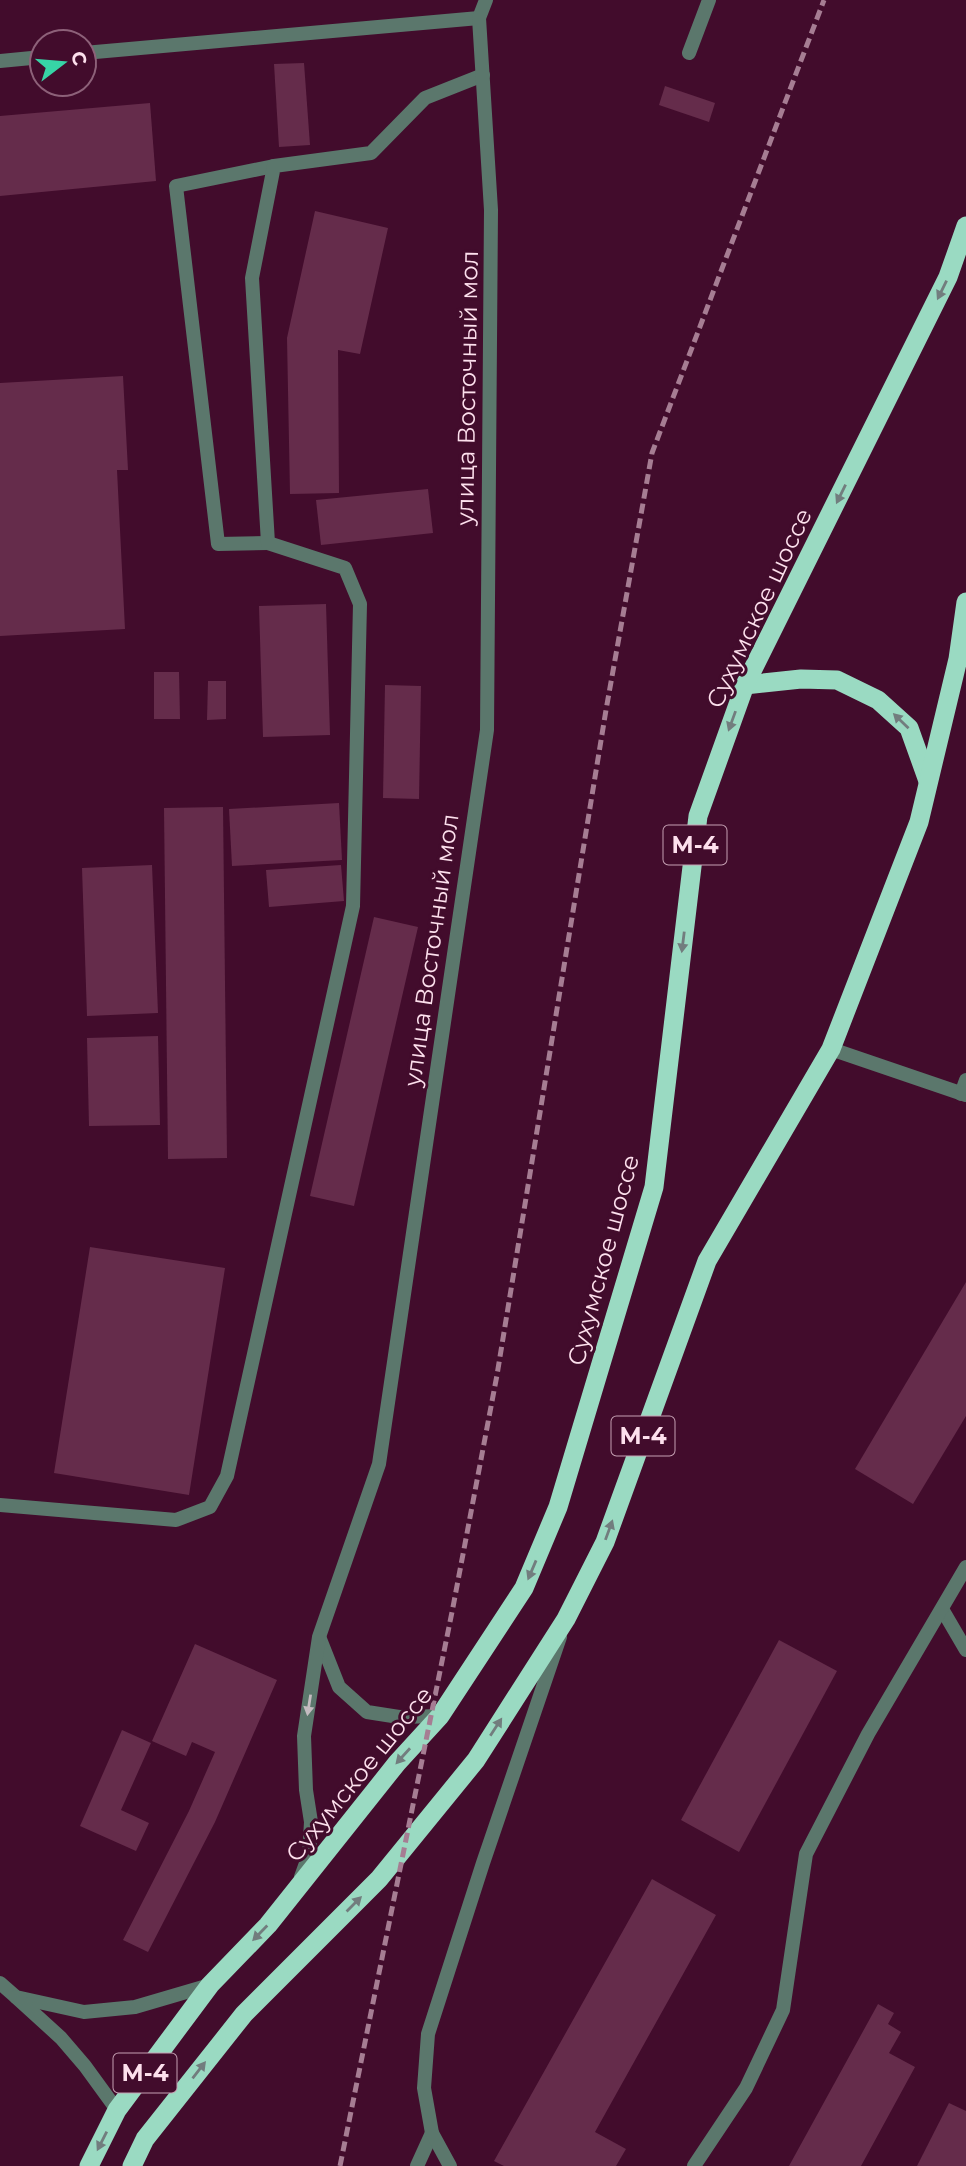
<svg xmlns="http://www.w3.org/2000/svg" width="966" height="2166" font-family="Montserrat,sans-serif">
  <rect width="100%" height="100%" fill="#420c2c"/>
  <!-- building -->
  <g fill="#652c4b">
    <polygon points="304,63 310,145 279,147 274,64"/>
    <polygon points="665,86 715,103 709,122 659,105"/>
    <polygon points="150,103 156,181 0,196 0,116"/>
    <polygon points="315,211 388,228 360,354 338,350 339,493 290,494 287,338"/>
    <polygon points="123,376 128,470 117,470 125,629 0,636 0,383"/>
    <polygon points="428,489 433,533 321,545 316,500"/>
    <polygon points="326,604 330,735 263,737 259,606"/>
    <polygon points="154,672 179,672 180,719 154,719"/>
    <polygon points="208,681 226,681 226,719 207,720"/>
    <polygon points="385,685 421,686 419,799 383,798"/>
    <polygon points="339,803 342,860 232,866 229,809"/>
    <polygon points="223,807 227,1158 168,1159 164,808"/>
    <polygon points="152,865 158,1013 87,1016 82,868"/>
    <polygon points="341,865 344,901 269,907 266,870"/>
    <polygon points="374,917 418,927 354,1206 310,1196"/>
    <polygon points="158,1036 160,1125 89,1126 87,1038"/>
    <polygon points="90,1247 225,1268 189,1495 54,1473"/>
    <polygon points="966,1282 966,1416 913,1504 855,1469"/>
    <polygon points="779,1640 837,1671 739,1852 681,1820"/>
    <polygon points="195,1644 277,1680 215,1822 148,1952 123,1940 189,1811 215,1752 192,1742 186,1756 152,1741"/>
    <polygon points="122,1730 151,1743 121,1810 149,1823 136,1851 80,1826"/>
    <polygon points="652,1879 716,1915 595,2132 626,2149 616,2166 504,2166 494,2161"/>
    <polygon points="878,2004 894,2013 888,2024 901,2032 889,2053 915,2067 861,2166 789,2166"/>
    <polygon points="949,2103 966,2111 966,2166 917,2166"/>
  </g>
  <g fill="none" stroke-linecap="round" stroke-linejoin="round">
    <!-- service -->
    <g stroke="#5b776c" stroke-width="14">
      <polyline points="84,53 479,18"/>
      <polyline points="689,53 709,0"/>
      <polyline points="0,61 42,57"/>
      <polyline points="268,543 218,544 176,186 274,166"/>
      <polyline points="961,1094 966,1080"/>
      <polyline points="0,1505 176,1520 210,1507 227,1476 353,906 360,604 345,568 268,543 252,278 274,166 371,153 425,98 483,75"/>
      <polyline points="942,1609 966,1650"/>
      <polyline points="0,1983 16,1997 84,2012 135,2007 210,1985"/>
      <polyline points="16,1997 61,2038 85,2066 117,2110"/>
      <polyline points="417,2166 432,2133"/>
      <polyline points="694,2166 746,2088 783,2010 806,1854 868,1734 966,1567"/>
    </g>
    <!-- minor -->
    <g stroke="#5b776c" stroke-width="14">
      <polyline points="831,1049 966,1095"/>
      <polyline points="320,1639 339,1687 367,1712 399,1717 440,1716"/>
      <polyline points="301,1877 309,1855 311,1822 306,1790 304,1736 319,1637 379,1464 487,730 491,210 479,18 486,0"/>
      <polyline points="450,2166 432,2133 424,2088 428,2034 483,1863 560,1637"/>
    </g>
    <!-- trunk -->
    <g stroke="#9adac2" stroke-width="19">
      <polyline points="745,685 801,679 837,680 878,700 909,728 928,781"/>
      <polyline points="89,2166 117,2110 210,1985 268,1925 397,1763 440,1716 524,1588 558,1507 654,1187 698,816 745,685 948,277 966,226"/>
      <polyline points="132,2166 145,2139 244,2014 379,1879 476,1760 566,1619 605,1542 707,1261 831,1049 919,822 958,659 966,602"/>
    </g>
    <!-- rail -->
    <polyline stroke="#a67d93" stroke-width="5" stroke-dasharray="10 5" stroke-linecap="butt" points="340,2166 453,1607 497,1375 606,710 652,453 824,0"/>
  </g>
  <!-- one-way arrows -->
  <defs><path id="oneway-solid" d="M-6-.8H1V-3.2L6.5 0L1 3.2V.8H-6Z" transform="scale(1.75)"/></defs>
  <g fill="#727d7e">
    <use href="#oneway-solid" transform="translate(942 290) rotate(116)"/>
    <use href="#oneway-solid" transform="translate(841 494) rotate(116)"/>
    <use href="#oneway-solid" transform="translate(732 721) rotate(110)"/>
    <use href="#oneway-solid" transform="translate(901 721) rotate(-136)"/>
    <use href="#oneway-solid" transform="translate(683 942) rotate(97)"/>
    <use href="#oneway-solid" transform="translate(609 1530) rotate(-70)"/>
    <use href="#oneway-solid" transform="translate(532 1570) rotate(113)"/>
    <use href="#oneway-solid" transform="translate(496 1727) rotate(-57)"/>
    <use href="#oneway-solid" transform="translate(403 1756) rotate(132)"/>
    <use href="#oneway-solid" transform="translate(354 1904) rotate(-45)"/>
    <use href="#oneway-solid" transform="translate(260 1933) rotate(134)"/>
    <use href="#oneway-solid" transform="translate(199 2070) rotate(-52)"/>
    <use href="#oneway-solid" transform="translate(102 2141) rotate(117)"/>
  </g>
  <use fill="#c4bbc0" href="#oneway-solid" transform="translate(309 1705) rotate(99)"/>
  <g text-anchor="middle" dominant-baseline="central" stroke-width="6" stroke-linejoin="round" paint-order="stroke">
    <!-- shield labels -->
    <g fill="#420c2c" stroke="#c5a0b3" stroke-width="2">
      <rect x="663.5" y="825.5" width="63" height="39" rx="5"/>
      <rect x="611.5" y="1416.5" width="63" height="39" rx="5"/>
      <rect x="113.5" y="2053.5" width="63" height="39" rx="5"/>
    </g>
    <g font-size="23" font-weight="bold" fill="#fde0ed">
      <text x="695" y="845">М-4</text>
      <text x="643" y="1436">М-4</text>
      <text x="145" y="2073">М-4</text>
    </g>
    <!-- street labels -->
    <g font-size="24" fill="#fde0ed" stroke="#420c2c">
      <text transform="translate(467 388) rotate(-89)">улица Восточный мол</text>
      <text transform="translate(759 608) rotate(-65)">Сухумское шоссе</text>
      <text transform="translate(431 950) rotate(-82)">улица Восточный мол</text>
      <text transform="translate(603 1260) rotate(-75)">Сухумское шоссе</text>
      <text transform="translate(359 1774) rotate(-51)">Сухумское шоссе</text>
    </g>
  </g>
  <!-- north arrow -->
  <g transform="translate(63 63) rotate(74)"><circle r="33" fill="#420c2c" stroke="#8d6179" stroke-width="2"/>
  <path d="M0-5L12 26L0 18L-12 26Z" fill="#37d4a6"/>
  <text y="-10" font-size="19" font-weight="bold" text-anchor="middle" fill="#fde0ed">С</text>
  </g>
</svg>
